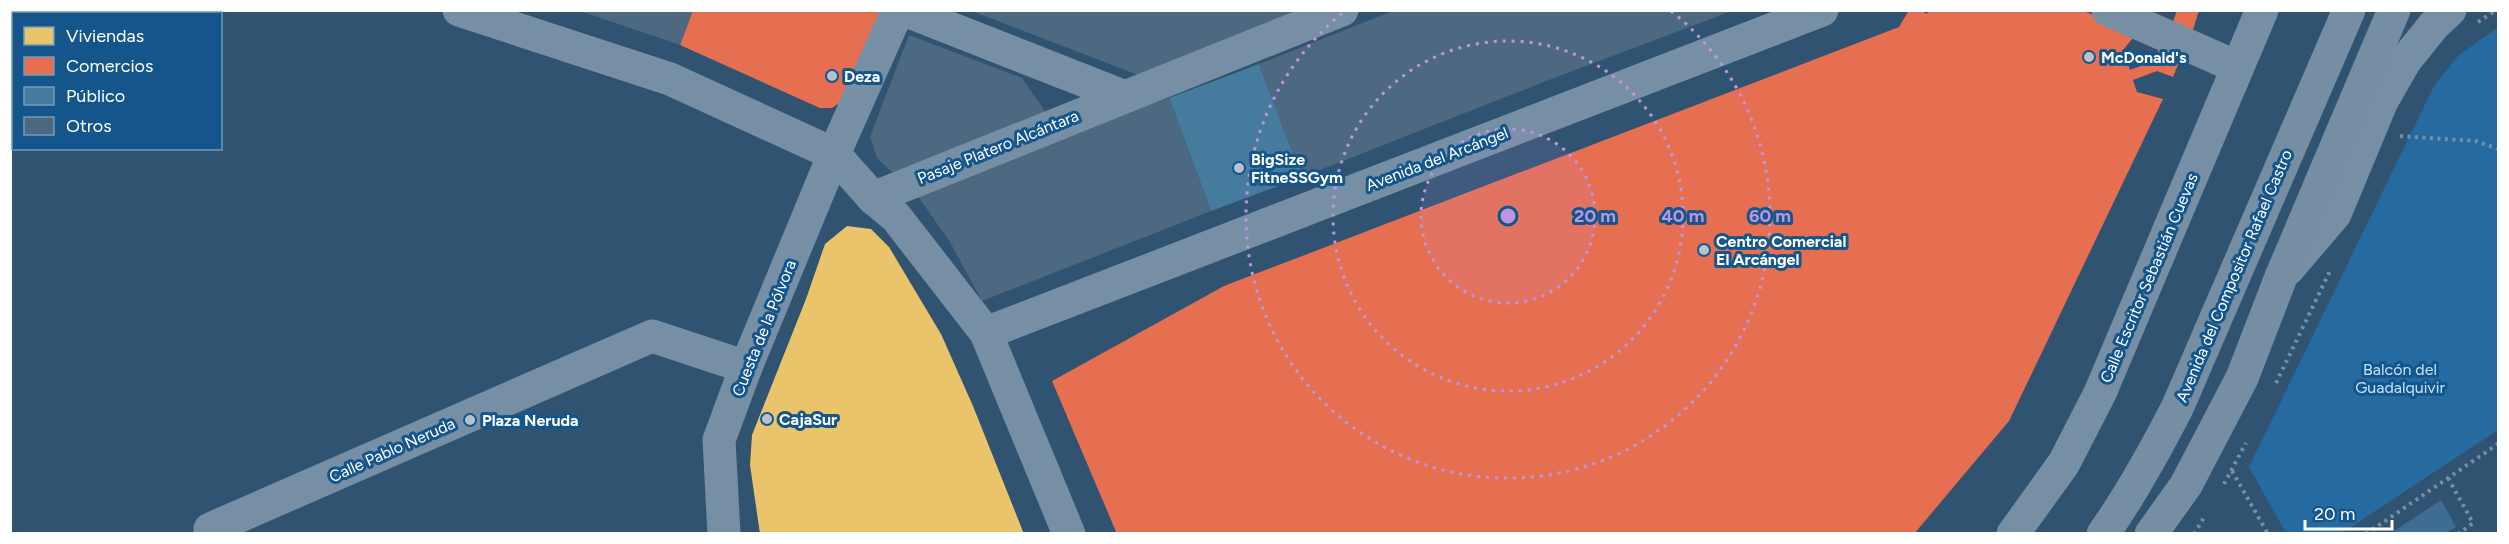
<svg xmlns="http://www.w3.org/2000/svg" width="2509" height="544" font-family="Figtree,sans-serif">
  <rect width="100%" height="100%" fill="#2f5371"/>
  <!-- green -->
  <polygon fill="#256ba1" points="2498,27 2498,430 2342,533 2286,533 2249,467 2434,86 2458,56"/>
  <!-- water -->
  <polygon fill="#3e6c93" points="2441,500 2456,527 2446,533 2391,533"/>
  <!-- homes -->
  <polygon fill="#e9c46a" points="847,226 871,229 889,247 941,334 973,406 1024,534 760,534 750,465 752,435 806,299 825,244"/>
  <!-- shops -->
  <g fill="#e76f51">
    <polygon points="693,10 883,10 845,99 832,108 820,108 680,45"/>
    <polygon points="1909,10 1920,10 1927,14 1929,10 2081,10 2137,33 2123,50 2130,70 2154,61 2160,47 2182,55 2173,77 2157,71 2133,80 2137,92 2163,99 2009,421 1914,534 1117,534 1052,381 1224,286 1899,27"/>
    <polygon points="2177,10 2199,10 2193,30 2173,22"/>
  </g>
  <!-- public -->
  <polygon fill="#457b9d" points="1259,64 1302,177 1211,211 1169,98"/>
  <!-- building -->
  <g fill="#4c6981">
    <polygon points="577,10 693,10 680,45"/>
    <polygon points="969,10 1301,10 1138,75"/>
    <polygon points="1395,10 1732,10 1732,11 1554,78 1302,177 1259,64"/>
    <polygon points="909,35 1022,78 1047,114 904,171 892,172 877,158 870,137"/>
    <polygon points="1169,98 1211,211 982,301 950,242 917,195 1114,117"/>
  </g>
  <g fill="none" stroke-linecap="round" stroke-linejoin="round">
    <!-- path -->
    <g stroke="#768fa5" stroke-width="4" stroke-dasharray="3 4.5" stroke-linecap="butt">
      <polyline points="2478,22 2496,10"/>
      <polyline points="2400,136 2476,141 2498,149"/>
      <polyline points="2276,383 2330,271"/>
      <polyline points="2232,471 2268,534"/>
      <polyline points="2448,478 2473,523 2458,534"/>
      <polyline points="2224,484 2246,443"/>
      <polyline points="2194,534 2205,516"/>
      <polyline points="2366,534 2498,444"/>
    </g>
    <!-- minor -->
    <g stroke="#768fa5" stroke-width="33">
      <polyline points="459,10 670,79 834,154 873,198 896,217 986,333 1069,534"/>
      <polyline points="904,10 1123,96"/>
      <polyline points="2108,10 2237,67"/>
      <polyline points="873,198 1342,10"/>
      <polyline points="2288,269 2335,214 2382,101 2405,61 2434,25 2450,10"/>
      <polyline points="986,333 1822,10"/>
      <polyline points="212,534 210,529 652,336 746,367"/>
      <polyline points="724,534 719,440 746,367 834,154 898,10"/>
      <polyline points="2013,534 2064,463 2100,393 2262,10"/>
    </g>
    <!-- major -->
    <g stroke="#768ea3" stroke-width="33">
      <path d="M2103,534C2132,493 2155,451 2178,406L2349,10"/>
      <polyline points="2151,534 2186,485 2242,378 2281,277 2394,10"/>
    </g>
  </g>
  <!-- distance rings -->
  <circle cx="1508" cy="216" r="87" fill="#bd96df" fill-opacity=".12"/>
  <g fill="none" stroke="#bd96df" stroke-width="3" stroke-dasharray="3 6">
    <circle cx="1508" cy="216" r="87"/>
    <circle cx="1508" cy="216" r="175"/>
    <path d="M1671 11A262 262 0 1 1 1345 11"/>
  </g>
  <!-- markers -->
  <g fill="#b6c3cd" stroke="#14568c" stroke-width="2">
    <circle cx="2089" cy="57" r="6"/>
    <circle cx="832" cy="76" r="6"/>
    <circle cx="1239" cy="168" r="6"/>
    <circle cx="1704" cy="250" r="6"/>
    <circle cx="767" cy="419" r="6"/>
    <circle cx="470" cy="420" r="6"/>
  </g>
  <g text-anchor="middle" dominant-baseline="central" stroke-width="6" stroke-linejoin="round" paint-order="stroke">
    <!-- poi labels -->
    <g font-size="16" font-weight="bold" fill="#fff" stroke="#14568c" text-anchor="start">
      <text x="2101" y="57">McDonald's</text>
      <text x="844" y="76">Deza</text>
      <text x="1251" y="159">BigSize<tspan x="1251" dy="18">FitneSSGym</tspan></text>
      <text x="1716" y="241">Centro Comercial<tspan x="1716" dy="18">El Arcángel</tspan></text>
      <text x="779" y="419">CajaSur</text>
      <text x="482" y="420">Plaza Neruda</text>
    </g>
    <!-- street labels -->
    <g font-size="16" fill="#fff" stroke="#14568c">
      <text transform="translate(998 147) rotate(-22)">Pasaje Platero Alcántara</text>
      <text transform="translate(1437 159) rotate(-21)">Avenida del Arcángel</text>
      <text transform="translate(2234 276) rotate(-67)">Avenida del Compositor Rafael Castro</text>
      <text transform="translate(2149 278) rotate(-67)">Calle Escritor Sebastián Cuevas</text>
      <text transform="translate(764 328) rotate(-68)">Cuesta de la Pólvora</text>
      <text transform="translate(392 450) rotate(-24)">Calle Pablo Neruda</text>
    </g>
    <!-- park labels -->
    <g font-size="16" fill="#c4e3fb" stroke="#14568c">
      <text x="2400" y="369">Balcón del<tspan x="2400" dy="18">Guadalquivir</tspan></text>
    </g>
  </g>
  <circle cx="1508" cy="216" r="9" fill="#bd96df" stroke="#14568c" stroke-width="3"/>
  <g font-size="18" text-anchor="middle" font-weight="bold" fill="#bd96df" stroke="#14568c" stroke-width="6" stroke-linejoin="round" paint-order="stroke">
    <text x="1595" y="222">20 m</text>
    <text x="1683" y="222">40 m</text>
    <text x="1770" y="222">60 m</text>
  </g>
  <!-- border -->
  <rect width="2509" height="544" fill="none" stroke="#ffffff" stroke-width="24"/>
  <!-- legend -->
  <rect x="12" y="12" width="210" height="138" fill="#14568c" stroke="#729aba" stroke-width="1.5"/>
  <rect x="24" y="27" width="30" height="18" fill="#e9c46a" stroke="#729aba" stroke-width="1.5"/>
  <text x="66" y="42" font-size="18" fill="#ffffff">Viviendas</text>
  <rect x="24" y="57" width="30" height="18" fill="#e76f51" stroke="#729aba" stroke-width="1.5"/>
  <text x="66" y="72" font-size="18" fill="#ffffff">Comercios</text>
  <rect x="24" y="87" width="30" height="18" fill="#457b9d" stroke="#729aba" stroke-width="1.5"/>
  <text x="66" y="102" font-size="18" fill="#ffffff">Público</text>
  <rect x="24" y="117" width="30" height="18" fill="#4c6981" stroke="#729aba" stroke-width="1.5"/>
  <text x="66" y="132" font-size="18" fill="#ffffff">Otros</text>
  <!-- scale -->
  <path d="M2305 520v9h87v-9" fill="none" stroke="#ffffff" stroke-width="3"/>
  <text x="2314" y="520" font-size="18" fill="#ffffff" stroke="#14568c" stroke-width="4.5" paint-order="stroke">20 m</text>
</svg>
